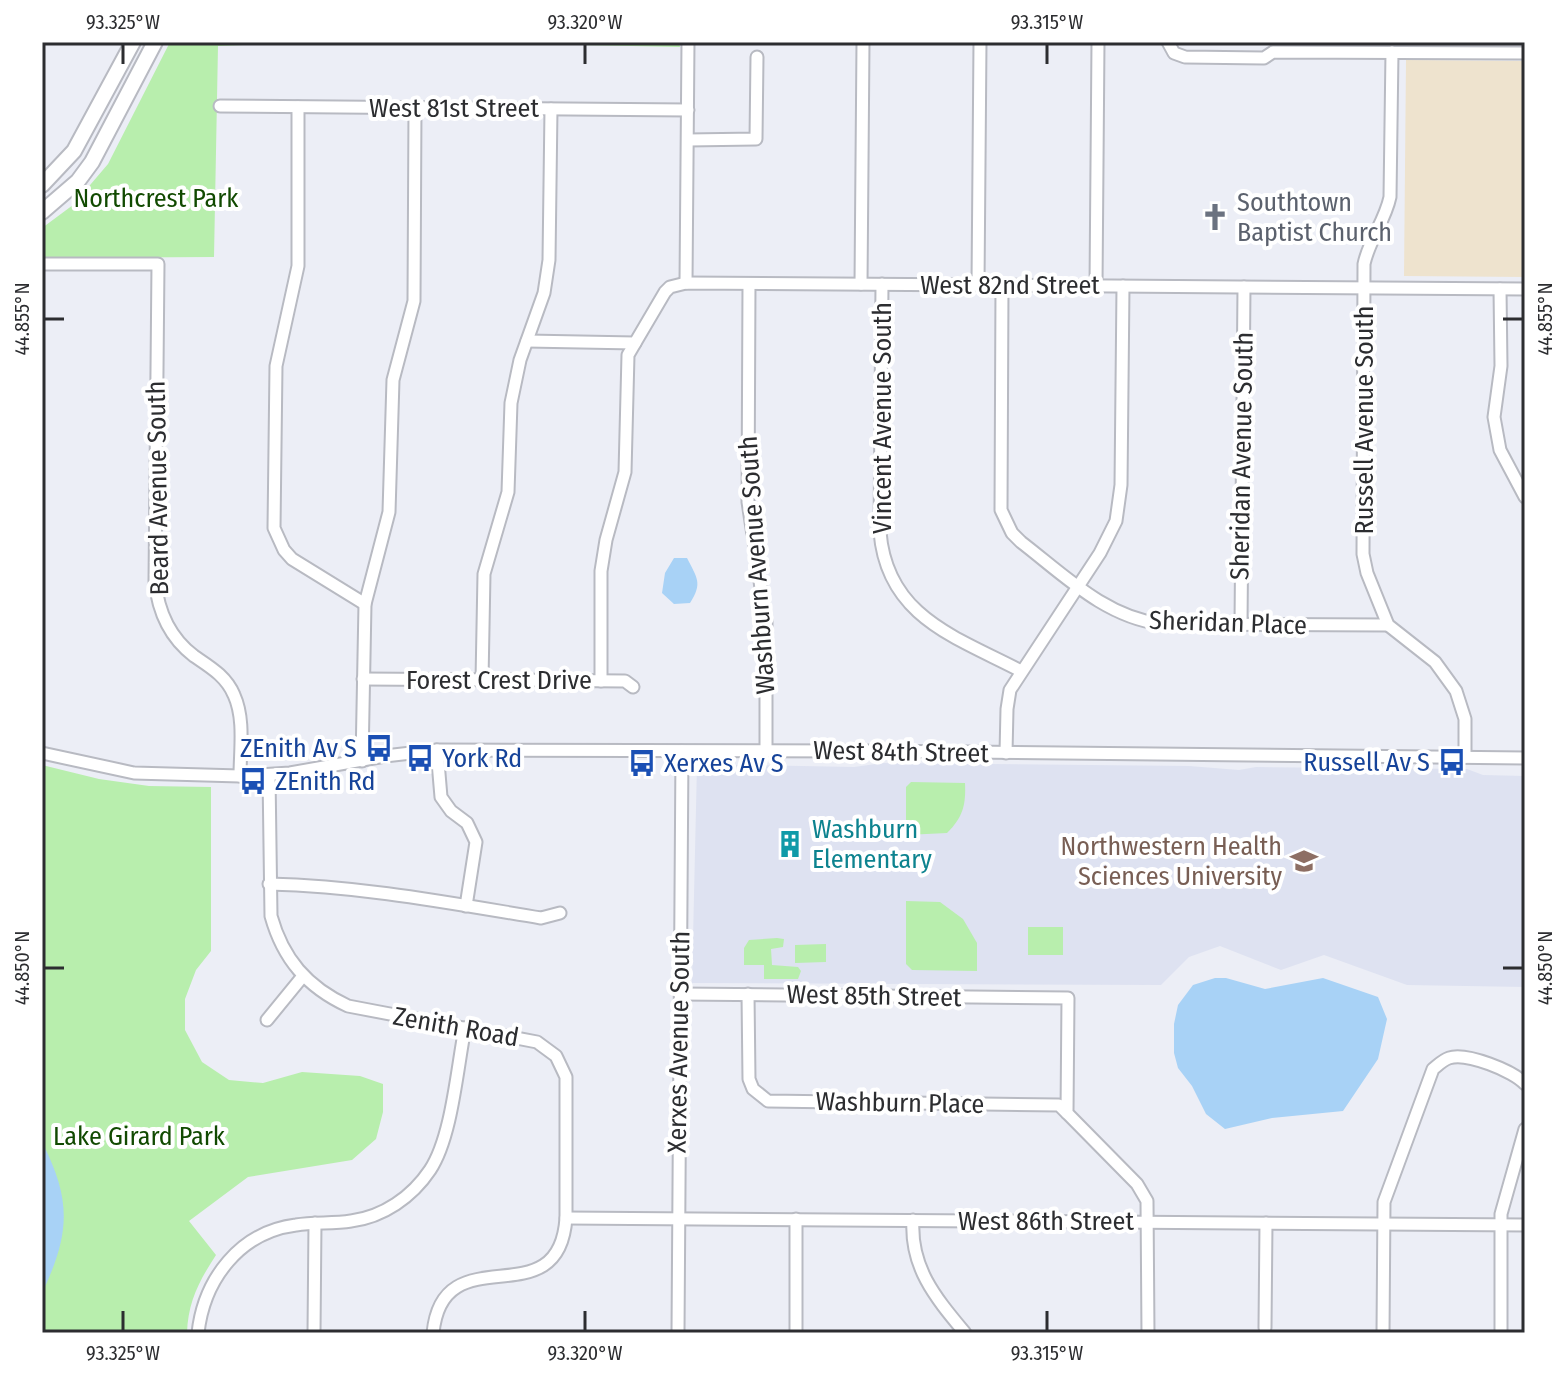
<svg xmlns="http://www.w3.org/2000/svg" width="1567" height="1375" font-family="'Fira Sans Condensed',sans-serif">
  <rect width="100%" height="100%" fill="#eceef6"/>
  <!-- commercial -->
  <polygon fill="#eee3ce" points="1406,60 1525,61 1525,277 1404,276"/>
  <!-- built -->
  <polygon fill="#dee2f1" points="883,763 1189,766 1239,770 1256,767 1467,769 1483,775 1525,776 1525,987 1407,985 1324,955 1281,970 1220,946 1189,957 1161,985 692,983 697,764 854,767"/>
  <!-- green -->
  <g fill="#b8eead">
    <polygon points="170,42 314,42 218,46 214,257 42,258 42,228 73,205 108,164"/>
    <polygon points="467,42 679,42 680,47 480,43"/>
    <path d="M42,765L99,779L149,786L211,787V951L196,970L185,999V1030L202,1062L229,1080L263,1083L302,1072L360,1076L383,1084V1112L376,1139L352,1160L248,1177L189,1221L216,1255C199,1281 188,1302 187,1333H42Z"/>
    <path d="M911,782L965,783C966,805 963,817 947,833L906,835V787Z"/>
    <polygon points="906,901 940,902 963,919 977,943 977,971 912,970 906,964"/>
    <rect x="1028" y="927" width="35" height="28"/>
    <polygon points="777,938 784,939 783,947 771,949 772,965 798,967 801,971 798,979 764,979 764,965 744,965 744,948 749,940"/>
    <polygon points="826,944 826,962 795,963 795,945"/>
  </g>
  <!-- water -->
  <g fill="#a8d2f6">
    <path d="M674,558H687C697,578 703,583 690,603L674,604L662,593L665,573Z"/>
    <polygon points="1215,978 1226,978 1265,989 1323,978 1378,997 1387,1019 1378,1059 1343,1111 1272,1118 1225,1129 1206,1114 1192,1086 1178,1068 1174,1053 1174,1024 1178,1005 1193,985"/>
    <path d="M42,1142C72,1201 70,1234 42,1293Z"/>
  </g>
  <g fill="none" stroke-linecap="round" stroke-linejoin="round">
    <!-- minor casing -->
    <g stroke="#b8bac2" stroke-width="15">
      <g id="minor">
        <polyline points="1168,42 1174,53 1185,57 1264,58 1273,52 1525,53"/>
        <path d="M1392,52L1390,197C1385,221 1369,240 1364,264L1363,554L1367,573L1388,625L1435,662L1456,691L1465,719V757"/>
        <polyline points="220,106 688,110"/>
        <polyline points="298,107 298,266 276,366 274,528 284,550 292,559 365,604"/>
        <polyline points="688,140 756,139 757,57"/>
        <path d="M42,264H158L155,581C158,611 169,637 194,656C210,667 226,676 234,695C245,719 240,750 240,776"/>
        <polyline points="686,283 688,42"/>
        <polyline points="749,284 748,502 766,621 766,751"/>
        <polyline points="861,284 863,42"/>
        <path d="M882,284L880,532C887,617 956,637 1021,671"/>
        <polyline points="978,285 980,42"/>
        <path d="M1002,285L1001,510L1012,533L1021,542C1064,575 1105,617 1161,624L1388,625"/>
        <polyline points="1096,286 1098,42"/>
        <polyline points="1500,289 1501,366 1494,417 1500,450 1525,497"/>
        <polyline points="527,341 635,343 665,292 670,287 686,283 1525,289"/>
        <polyline points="1241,625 1244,287"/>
        <polyline points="363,679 625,681 633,687"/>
        <polyline points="482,680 484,574 508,492 511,403 520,360 544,293 549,260 551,109"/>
        <polyline points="601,681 601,571 606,540 625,472 628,355 635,343"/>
        <polyline points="437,750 441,797 451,811 467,823 476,842 466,906"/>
        <polyline points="42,753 134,773 240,776 290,773 385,756 437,750 867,751 1525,758"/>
        <polyline points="1006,753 1007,709 1010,690 1100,553 1116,521 1121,485 1123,286"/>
        <polyline points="362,761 365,604 389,512 393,380 414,301 415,108"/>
        <path d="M269,775L271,916C283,959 307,987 348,1006L537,1042L556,1056L566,1077V1218C559,1321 443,1232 433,1333"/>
        <path d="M269,884C361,886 450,903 541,918L560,913"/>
        <polyline points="680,994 1068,998 1067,1113 1137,1184 1147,1201 1148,1333"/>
        <polyline points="748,994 749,1079 753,1089 768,1101 1059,1105 1067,1113"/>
        <polyline points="267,1020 303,976"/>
        <polyline points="566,1218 1525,1225"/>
        <polyline points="796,1219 796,1333"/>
        <path d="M913,1220C910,1268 936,1298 965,1333"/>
        <polyline points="1265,1328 1266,1223"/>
        <path d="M198,1333C204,1279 240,1232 296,1225C314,1222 333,1224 351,1221C383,1217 412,1197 430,1170C452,1137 457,1068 465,1028"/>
        <polyline points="314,1333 315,1223"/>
        <polyline points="678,1333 682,751"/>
        <path d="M1383,1333L1384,1202L1433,1069C1438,1065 1443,1060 1449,1058C1466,1052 1514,1071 1525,1084"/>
        <polyline points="1501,1333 1501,1214 1525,1129"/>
      </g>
    </g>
    <!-- major casing -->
    <g stroke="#b8bac2" stroke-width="18">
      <g id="major">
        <polyline points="42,185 74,151 133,42"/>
        <polyline points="42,212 78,181 92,162 155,42"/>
      </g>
    </g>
    <!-- minor -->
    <use href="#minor" stroke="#fff" stroke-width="11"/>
    <!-- major -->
    <use href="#major" stroke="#fff" stroke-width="14"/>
  </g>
  <!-- ticks -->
  <path fill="none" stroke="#2c2d30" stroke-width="3" d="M123,44V64M585,44V64M1047,44V64M44,319H64M1503,319H1523M44,968H64M1503,968H1523M123,1311V1331M585,1311V1331M1047,1311V1331"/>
  <!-- icons -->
  <defs>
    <g id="church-bare" transform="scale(2.16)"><path d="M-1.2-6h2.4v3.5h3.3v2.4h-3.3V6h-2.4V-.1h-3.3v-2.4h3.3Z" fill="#6b7280" stroke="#fff" stroke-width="2.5" paint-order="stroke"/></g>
    <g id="bus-bare" transform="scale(2.16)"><path d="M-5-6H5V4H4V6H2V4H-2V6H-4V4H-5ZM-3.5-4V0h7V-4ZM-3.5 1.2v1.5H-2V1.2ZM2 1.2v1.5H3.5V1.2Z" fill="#1a4fb4" stroke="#fff" stroke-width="2.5" paint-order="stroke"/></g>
    <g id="building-bare" transform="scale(2.16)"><path d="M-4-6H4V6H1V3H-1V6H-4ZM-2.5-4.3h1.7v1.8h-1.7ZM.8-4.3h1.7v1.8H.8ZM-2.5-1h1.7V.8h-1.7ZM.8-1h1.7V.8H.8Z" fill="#0f9aa8" stroke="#fff" stroke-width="2.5" paint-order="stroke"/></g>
    <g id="university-bare" transform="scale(2.16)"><path d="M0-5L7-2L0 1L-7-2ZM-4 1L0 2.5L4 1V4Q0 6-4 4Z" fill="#8d6e63" stroke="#fff" stroke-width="2.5" paint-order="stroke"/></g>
  </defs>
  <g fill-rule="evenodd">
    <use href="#church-bare" x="1215" y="217"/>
    <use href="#bus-bare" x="379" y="748"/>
    <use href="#bus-bare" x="420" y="758"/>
    <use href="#bus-bare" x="1452" y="762"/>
    <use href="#bus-bare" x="642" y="763"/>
    <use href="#bus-bare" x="253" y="781"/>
    <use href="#building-bare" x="790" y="844"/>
    <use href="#university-bare" x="1304" y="861"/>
  </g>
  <g text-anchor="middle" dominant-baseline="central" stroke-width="8" stroke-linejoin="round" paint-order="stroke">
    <!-- street labels -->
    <g font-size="26" fill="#2c2d30" stroke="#fff">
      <text x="454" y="108">West 81st Street</text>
      <text x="1010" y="285">West 82nd Street</text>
      <text transform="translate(882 418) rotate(-90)">Vincent Avenue South</text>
      <text transform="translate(1364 420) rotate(-90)">Russell Avenue South</text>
      <text transform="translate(1242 456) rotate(-89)">Sheridan Avenue South</text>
      <text transform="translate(158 488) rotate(-91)">Beard Avenue South</text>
      <text transform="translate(757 565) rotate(-94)">Washburn Avenue South</text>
      <text transform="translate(1228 623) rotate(2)">Sheridan Place</text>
      <text x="499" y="680">Forest Crest Drive</text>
      <text transform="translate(901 752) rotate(1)">West 84th Street</text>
      <text transform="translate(874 996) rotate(1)">West 85th Street</text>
      <text transform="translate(456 1027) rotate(10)">Zenith Road</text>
      <text transform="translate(679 1042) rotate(-89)">Xerxes Avenue South</text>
      <text transform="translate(900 1103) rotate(1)">Washburn Place</text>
      <text x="1046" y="1221">West 86th Street</text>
    </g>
    <!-- park labels -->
    <g font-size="26" fill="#114a01" stroke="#fff">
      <text x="156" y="198">Northcrest Park</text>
      <text x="139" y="1136">Lake Girard Park</text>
    </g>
    <!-- worship labels -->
    <g font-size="26" fill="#5b616d" stroke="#fff" text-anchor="start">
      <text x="1237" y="202">Southtown<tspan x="1237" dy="30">Baptist Church</tspan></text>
    </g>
    <!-- transit labels -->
    <g font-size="26" fill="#164399" stroke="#fff" text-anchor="start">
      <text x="357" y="748" text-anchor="end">ZEnith Av S</text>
      <text x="442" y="758">York Rd</text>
      <text x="1430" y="762" text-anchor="end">Russell Av S</text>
      <text x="664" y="763">Xerxes Av S</text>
      <text x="275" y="781">ZEnith Rd</text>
    </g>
    <!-- culture labels -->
    <g font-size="26" fill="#0d838f" stroke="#fff" text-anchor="start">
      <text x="812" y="829">Washburn<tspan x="812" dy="30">Elementary</tspan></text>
    </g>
    <!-- education labels -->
    <g font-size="26" fill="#785e54" stroke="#fff" text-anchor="end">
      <text x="1282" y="846">Northwestern Health<tspan x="1282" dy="30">Sciences University</tspan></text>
    </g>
  </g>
  <!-- border -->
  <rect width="1567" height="1375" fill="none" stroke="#ffffff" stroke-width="88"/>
  <rect x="44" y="44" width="1479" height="1287" fill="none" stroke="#2c2d30" stroke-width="3"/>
  <g font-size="20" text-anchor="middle" fill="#2c2d30">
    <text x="123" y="29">93.325°W</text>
    <text x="585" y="29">93.320°W</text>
    <text x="1047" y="29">93.315°W</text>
    <text transform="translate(22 319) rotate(-90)" y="7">44.855°N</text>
    <text transform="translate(1545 319) rotate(-90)" y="7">44.855°N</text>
    <text transform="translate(22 968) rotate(-90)" y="7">44.850°N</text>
    <text transform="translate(1545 968) rotate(-90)" y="7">44.850°N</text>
    <text x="123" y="1360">93.325°W</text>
    <text x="585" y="1360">93.320°W</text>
    <text x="1047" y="1360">93.315°W</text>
  </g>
</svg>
